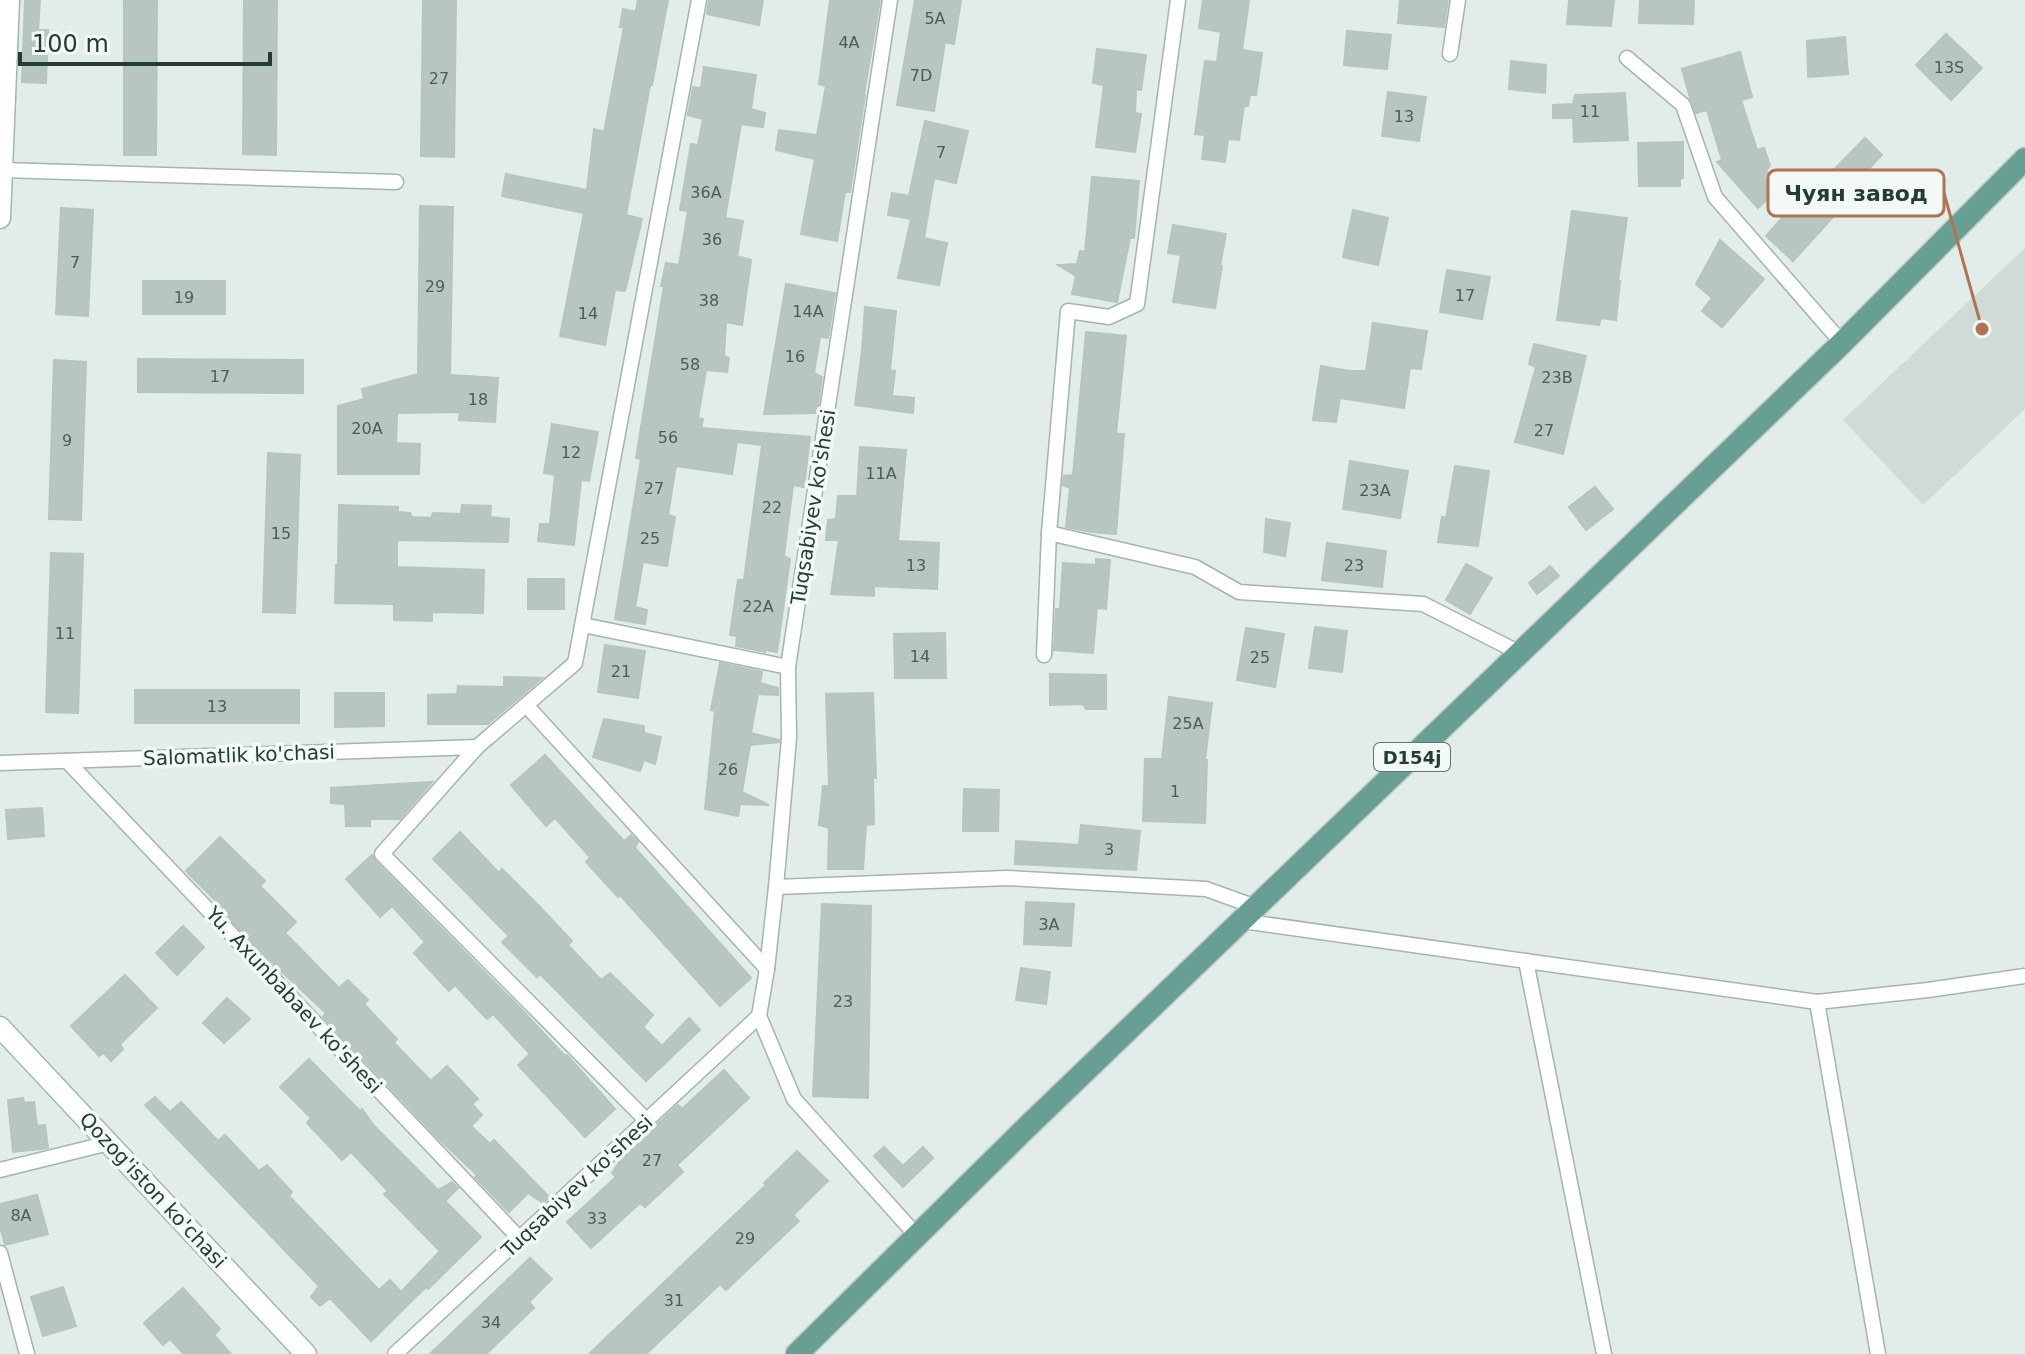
<svg xmlns="http://www.w3.org/2000/svg" width="2025" height="1354" font-family="'DejaVu Sans',sans-serif">
  <rect width="100%" height="100%" fill="#e2ece8"/>
  <!-- built -->
  <polygon fill="#d0dbd7" points="2025,248 2025,409 1923,505 1843,420"/>
  <!-- building -->
  <g fill="#b7c6c1" stroke="#b5c5bf" stroke-width="2">
    <polygon points="25,0 40,0 38,30 48,30 46,83 22,82"/>
    <polygon points="124,0 157,0 156,155 124,155"/>
    <polygon points="244,0 277,0 276,155 243,154"/>
    <polygon points="423,0 456,0 454,157 421,156"/>
    <polygon points="638,0 668,0 652,85 650,85 626,215 642,219 625,291 615,290 605,345 560,336 584,213 502,196 506,174 587,190 594,129 604,132 624,27 620,27 623,9 636,12"/>
    <polygon points="709,0 763,0 759,25 707,14"/>
    <polygon points="830,0 880,0 864,94 865,95 850,192 845,192 837,241 801,234 815,159 776,150 779,130 817,135 826,86 819,84"/>
    <polygon points="915,0 961,0 954,44 945,42 934,111 897,105"/>
    <polygon points="1203,0 1249,0 1242,50 1262,53 1256,95 1250,95 1248,106 1244,106 1239,140 1228,139 1225,162 1202,159 1205,135 1195,134 1205,61 1217,62 1221,32 1199,28"/>
    <polygon points="1400,0 1448,0 1444,27 1398,23"/>
    <polygon points="1569,0 1614,0 1611,26 1567,24"/>
    <polygon points="1640,0 1694,0 1693,24 1639,23"/>
    <polygon points="1347,31 1391,35 1387,69 1344,65"/>
    <polygon points="1946,34 1982,68 1951,100 1916,65"/>
    <polygon points="1845,37 1848,74 1808,77 1807,41"/>
    <polygon points="1097,49 1146,55 1141,90 1136,89 1135,113 1141,114 1135,152 1096,147 1104,85 1093,83"/>
    <polygon points="1740,52 1752,97 1741,100 1757,150 1764,148 1770,165 1766,171 1781,187 1758,208 1717,162 1722,160 1707,110 1696,113 1690,98 1682,69"/>
    <polygon points="1511,61 1546,65 1545,93 1509,89"/>
    <polygon points="704,67 756,75 751,109 765,113 763,127 741,124 725,218 743,221 737,256 751,260 742,325 726,322 724,356 729,358 727,372 706,370 698,418 703,419 701,428 810,437 804,487 793,485 784,556 790,559 777,652 765,650 765,652 736,646 737,636 730,635 738,580 744,580 762,445 737,442 732,474 676,466 668,515 675,517 667,566 643,562 635,607 647,610 645,624 615,619 641,459 636,458 664,286 661,286 666,263 679,265 688,211 680,210 691,144 698,145 703,119 688,115 693,87 701,88"/>
    <polygon points="1388,92 1426,97 1419,141 1382,136"/>
    <polygon points="1625,93 1628,140 1574,142 1573,118 1553,118 1553,105 1573,104 1575,95"/>
    <polygon points="925,121 968,131 956,183 934,178 924,238 947,243 939,285 898,278 911,219 888,215 892,193 909,196"/>
    <polygon points="1865,138 1882,155 1838,201 1843,206 1793,261 1766,236 1816,180 1820,184"/>
    <polygon points="1683,142 1683,178 1680,179 1680,186 1639,186 1638,143"/>
    <polygon points="1092,177 1139,181 1134,238 1130,238 1117,302 1072,294 1076,276 1058,265 1077,264 1080,251 1085,252"/>
    <polygon points="420,206 453,207 450,375 498,378 495,422 459,420 460,412 397,413 396,443 420,444 419,474 338,474 338,406 364,399 362,389 418,374"/>
    <polygon points="61,208 93,210 88,316 56,314"/>
    <polygon points="1353,210 1388,218 1378,265 1343,257"/>
    <polygon points="1572,211 1627,218 1618,281 1620,281 1616,320 1601,318 1599,325 1557,320"/>
    <polygon points="1173,225 1226,234 1220,266 1222,266 1215,308 1173,302 1181,255 1168,253"/>
    <polygon points="1720,240 1764,279 1722,327 1702,311 1712,298 1696,284"/>
    <polygon points="1447,270 1490,277 1482,319 1440,312"/>
    <rect x="143" y="281" width="82" height="33"/>
    <polygon points="786,284 835,293 828,338 820,337 814,373 822,377 817,413 764,414"/>
    <polygon points="865,307 896,311 890,370 895,371 892,396 914,398 913,413 855,405 862,351"/>
    <polygon points="1373,323 1427,331 1421,369 1410,368 1404,408 1340,398 1336,422 1313,420 1321,366 1349,371 1366,371"/>
    <polygon points="1086,332 1126,336 1116,434 1124,434 1116,534 1091,532 1066,527 1070,488 1063,485 1064,476 1073,475"/>
    <polygon points="1534,344 1586,356 1563,454 1515,442 1536,367 1529,364"/>
    <polygon points="138,359 303,360 303,393 138,392"/>
    <polygon points="54,360 86,362 81,520 49,519"/>
    <polygon points="552,424 598,432 589,481 581,480 574,545 538,541 540,524 550,524 555,475 544,473"/>
    <polygon points="860,447 906,450 898,541 939,543 937,589 874,586 874,596 831,594 839,540 826,540 828,520 836,519 838,496 857,496"/>
    <polygon points="268,453 300,455 295,613 263,612"/>
    <polygon points="1350,461 1408,471 1400,518 1343,509"/>
    <polygon points="1455,466 1489,471 1478,546 1438,542 1442,517 1446,518"/>
    <polygon points="1595,487 1613,509 1586,530 1569,507"/>
    <polygon points="339,505 398,507 398,512 410,513 411,517 431,518 433,513 461,514 462,505 491,506 490,517 509,519 508,542 397,540 397,567 484,570 483,613 432,612 432,621 394,620 394,604 335,603 336,565 338,565"/>
    <polygon points="1266,519 1290,523 1285,556 1264,552"/>
    <polygon points="1327,543 1386,551 1382,587 1322,580"/>
    <polygon points="51,553 83,554 78,713 46,712"/>
    <polygon points="1096,559 1110,560 1106,609 1097,608 1093,653 1054,650 1056,609 1060,609 1063,563 1096,565"/>
    <polygon points="1466,564 1492,578 1470,614 1446,600"/>
    <polygon points="1550,566 1559,576 1537,594 1529,583"/>
    <rect x="528" y="579" width="36" height="30"/>
    <polygon points="1315,627 1347,631 1342,672 1309,668"/>
    <polygon points="1246,628 1284,634 1275,687 1237,680"/>
    <polygon points="945,633 946,678 895,678 894,634"/>
    <polygon points="605,645 645,651 638,698 598,692"/>
    <polygon points="720,663 762,672 760,683 778,688 778,695 758,694 751,733 779,740 779,742 750,745 742,792 769,805 740,804 738,816 705,809 715,711 711,710"/>
    <polygon points="1050,674 1106,675 1106,709 1086,709 1083,704 1050,705"/>
    <polygon points="504,677 542,678 488,724 428,724 428,695 457,694 458,686 504,687"/>
    <rect x="135" y="690" width="164" height="33"/>
    <polygon points="335,693 384,693 384,726 335,727"/>
    <polygon points="873,693 876,778 873,778 874,824 866,825 863,869 828,869 829,828 819,825 823,786 829,786 826,694"/>
    <polygon points="1169,697 1212,703 1205,760 1207,760 1205,823 1143,821 1145,759 1162,759"/>
    <polygon points="604,719 644,726 644,733 661,737 655,764 644,760 640,771 593,757"/>
    <polygon points="545,755 624,841 631,835 638,842 635,848 751,978 720,1006 620,895 618,897 586,862 590,857 555,818 546,826 511,785"/>
    <polygon points="432,782 400,819 370,819 370,826 346,826 345,804 331,803 331,788"/>
    <polygon points="964,789 999,790 998,831 963,831"/>
    <polygon points="42,808 44,836 8,839 6,810"/>
    <polygon points="1081,825 1140,831 1136,870 1015,864 1016,841 1079,845"/>
    <polygon points="460,832 499,873 502,869 540,907 572,941 568,945 601,980 610,973 653,1015 643,1027 662,1046 689,1018 700,1030 646,1081 540,974 537,977 502,942 509,936 433,859"/>
    <polygon points="220,837 265,881 260,886 296,922 285,933 339,988 348,980 368,1000 364,1004 397,1039 394,1043 431,1081 447,1066 478,1099 472,1104 482,1115 471,1126 490,1144 494,1140 549,1197 543,1203 528,1193 509,1212 475,1177 477,1175 439,1139 323,1017 326,1013 266,957 228,917 230,915 186,871"/>
    <polygon points="372,855 375,861 523,1011 565,1056 567,1055 615,1109 585,1137 518,1065 530,1054 493,1014 487,1019 455,985 449,991 414,953 425,942 392,906 380,917 346,879"/>
    <polygon points="1026,902 1074,904 1071,946 1024,944"/>
    <polygon points="822,904 871,906 868,1098 813,1096"/>
    <polygon points="183,926 204,947 177,975 156,953"/>
    <polygon points="1021,968 1050,972 1046,1004 1016,1000"/>
    <polygon points="125,975 157,1008 120,1044 123,1049 111,1061 104,1053 99,1056 71,1026"/>
    <polygon points="227,998 250,1019 224,1043 203,1023"/>
    <polygon points="309,1059 360,1111 362,1109 375,1127 438,1190 452,1182 458,1188 445,1201 481,1237 428,1289 426,1287 371,1341 330,1298 320,1306 311,1297 319,1286 145,1105 155,1097 170,1112 181,1102 218,1141 225,1135 259,1171 267,1165 292,1192 289,1196 379,1290 390,1280 401,1292 440,1251 384,1194 388,1191 351,1152 342,1160 307,1123 311,1118 280,1087"/>
    <polygon points="724,1070 749,1098 677,1165 683,1172 645,1207 640,1203 591,1248 567,1222 616,1177 612,1173 624,1155 678,1105 682,1109"/>
    <polygon points="23,1098 24,1103 34,1102 37,1126 45,1125 48,1148 13,1152 8,1100"/>
    <polygon points="884,1147 903,1166 923,1147 933,1158 903,1187 874,1156"/>
    <polygon points="797,1151 828,1181 793,1215 799,1221 726,1290 720,1284 646,1354 589,1354 766,1185 764,1183"/>
    <polygon points="37,1195 48,1234 5,1245 0,1226 0,1204"/>
    <polygon points="530,1258 552,1279 529,1302 534,1308 486,1354 430,1354"/>
    <polygon points="63,1287 76,1326 43,1336 31,1297"/>
    <polygon points="183,1288 220,1329 214,1335 231,1354 184,1354 170,1339 163,1345 144,1323"/>
  </g>
  <g fill="none" stroke-linecap="round" stroke-linejoin="round">
    <!-- street casing -->
    <g stroke="#a5b4af" stroke-width="17">
      <g id="street">
        <polyline points="890,0 788,667 789,738 776,887 767,969 759,1016 794,1099 917,1236"/>
        <polyline points="1450,54 1458,0"/>
        <polyline points="1627,58 1683,105 1715,197 1842,343"/>
        <polyline points="2,170 396,182"/>
        <polyline points="1049,533 1195,567 1239,592 1423,604 1520,653"/>
        <polyline points="583,625 788,667"/>
        <polyline points="1044,655 1049,533 1068,311 1109,317 1137,304 1178,0"/>
        <polyline points="526,705 767,969"/>
        <polyline points="67,761 520,1239"/>
        <polyline points="0,763 477,747"/>
        <polyline points="776,887 1007,878 1206,889 1256,907"/>
        <polyline points="1242,921 1817,1002 1928,990 2025,976"/>
        <polyline points="1526,961 1604,1354"/>
        <polyline points="1817,1002 1878,1354"/>
        <polyline points="647,1121 382,854 477,747 575,663 699,0"/>
        <polyline points="0,1170 109,1143"/>
        <polyline points="0,1253 27,1354"/>
        <polyline points="395,1354 759,1016"/>
      </g>
    </g>
    <!-- secondary casing -->
    <g stroke="#a1b7b1" stroke-width="23">
      <g id="secondary">
        <polyline points="0,218 9,0"/>
        <polyline points="0,1027 306,1354"/>
      </g>
    </g>
    <!-- primary casing -->
    <g stroke="#c1c8c7" stroke-width="25">
      <polyline id="primary" points="797,1354 1027,1127 1842,343 2025,159"/>
    </g>
    <!-- street -->
    <use href="#street" stroke="#fff" stroke-width="14"/>
    <!-- secondary -->
    <use href="#secondary" stroke="#fff" stroke-width="20"/>
    <!-- primary -->
    <use href="#primary" stroke="#689f95" stroke-width="22"/>
  </g>
  <g text-anchor="middle" dominant-baseline="central" stroke-width="7" stroke-linejoin="round" paint-order="stroke">
    <!-- number labels -->
    <g font-size="16" fill="#485e5a">
      <text x="935" y="18">5A</text>
      <text x="849" y="42">4A</text>
      <text x="1949" y="67">13S</text>
      <text x="921" y="75">7D</text>
      <text x="439" y="78">27</text>
      <text x="1590" y="111">11</text>
      <text x="1404" y="116">13</text>
      <text x="941" y="152">7</text>
      <text x="706" y="192">36A</text>
      <text x="712" y="239">36</text>
      <text x="75" y="262">7</text>
      <text x="435" y="286">29</text>
      <text x="1465" y="295">17</text>
      <text x="184" y="297">19</text>
      <text x="709" y="300">38</text>
      <text x="808" y="311">14A</text>
      <text x="588" y="313">14</text>
      <text x="795" y="356">16</text>
      <text x="690" y="364">58</text>
      <text x="220" y="376">17</text>
      <text x="1557" y="377">23B</text>
      <text x="478" y="399">18</text>
      <text x="367" y="428">20A</text>
      <text x="1544" y="430">27</text>
      <text x="668" y="437">56</text>
      <text x="67" y="440">9</text>
      <text x="571" y="452">12</text>
      <text x="881" y="473">11A</text>
      <text x="654" y="488">27</text>
      <text x="1375" y="490">23A</text>
      <text x="772" y="507">22</text>
      <text x="281" y="533">15</text>
      <text x="650" y="538">25</text>
      <text x="916" y="565">13</text>
      <text x="1354" y="565">23</text>
      <text x="758" y="606">22A</text>
      <text x="65" y="633">11</text>
      <text x="920" y="656">14</text>
      <text x="1260" y="657">25</text>
      <text x="621" y="671">21</text>
      <text x="217" y="706">13</text>
      <text x="1188" y="723">25A</text>
      <text x="728" y="769">26</text>
      <text x="1175" y="791">1</text>
      <text x="1109" y="849">3</text>
      <text x="1049" y="924">3A</text>
      <text x="843" y="1001">23</text>
      <text x="652" y="1160">27</text>
      <text x="21" y="1215">8A</text>
      <text x="597" y="1218">33</text>
      <text x="745" y="1238">29</text>
      <text x="674" y="1300">31</text>
      <text x="491" y="1322">34</text>
    </g>
    <!-- shield labels -->
    <rect fill="#f2f8f6" stroke="#617470" stroke-width="2" x="1374" y="743" width="76" height="28" rx="6"/>
    <g font-size="18" font-weight="bold" fill="#233c37">
      <text x="1412" y="757">D154j</text>
    </g>
    <!-- street labels -->
    <g font-size="20" fill="#233c37" stroke="#f2f8f6">
      <text transform="translate(813 507) rotate(-81)">Tuqsabiyev ko'shesi</text>
      <text transform="translate(239 755) rotate(-2)">Salomatlik ko'chasi</text>
      <text transform="translate(294 1000) rotate(47)">Yu. Axunbabaev ko'shesi</text>
      <text transform="translate(577 1186) rotate(-43)">Tuqsabiyev ko'shesi</text>
      <text transform="translate(153 1190) rotate(47)">Qozog'iston ko'chasi</text>
    </g>
  </g>
  <!-- callouts -->
  <path fill="none" stroke="#b07353" stroke-width="3" d="M1982 329L1944 193"/>
  <circle fill="#b07353" stroke="#f2f8f6" stroke-width="3" cx="1982" cy="329" r="8"/>
  <rect fill="#f2f8f6" stroke="#b07353" stroke-width="3" x="1768" y="170" width="176" height="46" rx="8"/>
  <g font-size="22" text-anchor="middle" font-weight="bold" fill="#233c37">
    <text x="1856" y="201">Чуян завод</text>
  </g>
  <!-- scale -->
  <path d="M20 52v12h250v-12" fill="none" stroke="#233c37" stroke-width="4"/>
  <text x="32" y="52" font-size="24" fill="#233c37" stroke="#f2f8f6" stroke-width="6" paint-order="stroke">100 m</text>
</svg>
